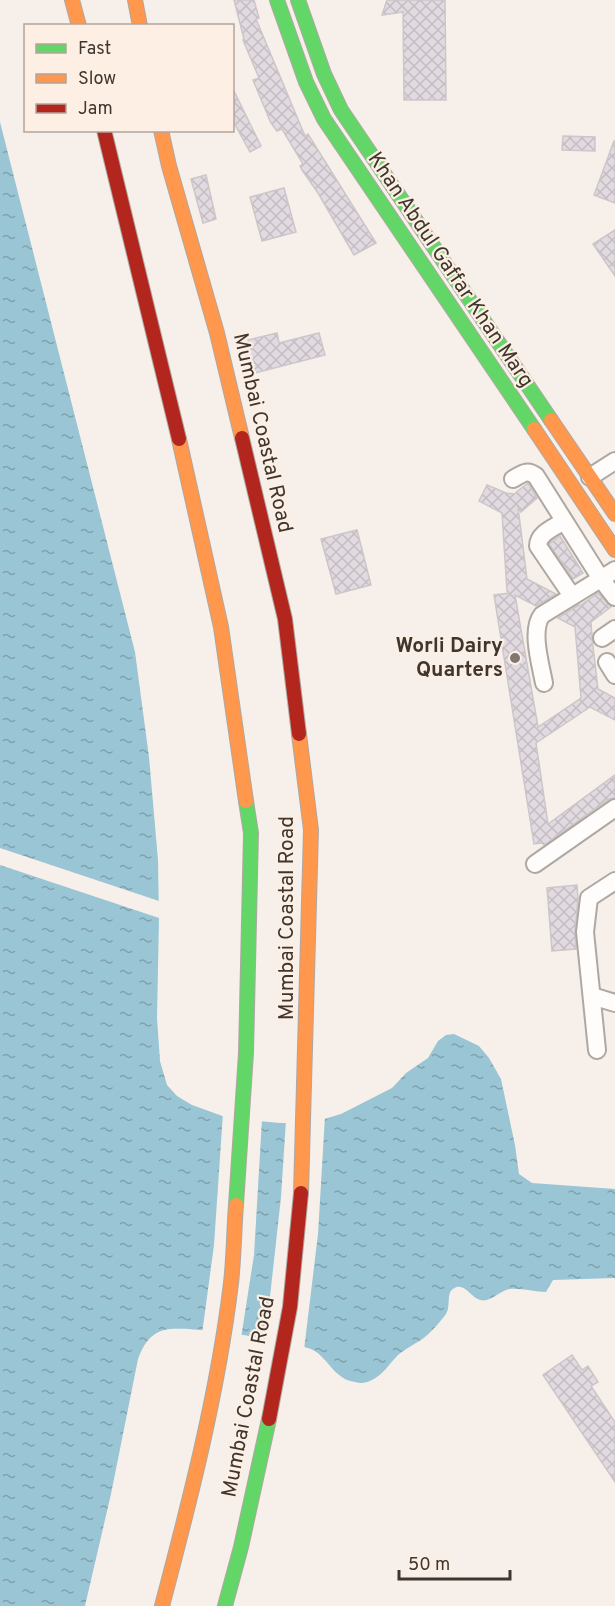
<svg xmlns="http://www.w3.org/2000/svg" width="615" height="1606" font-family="Overpass,sans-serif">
  <defs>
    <pattern id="water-ripples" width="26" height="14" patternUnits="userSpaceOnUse" patternTransform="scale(1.5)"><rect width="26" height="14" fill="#9ac5d4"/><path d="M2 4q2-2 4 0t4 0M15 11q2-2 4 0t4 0" fill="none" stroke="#7fa1ac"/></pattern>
    <pattern id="building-cross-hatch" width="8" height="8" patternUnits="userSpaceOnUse" patternTransform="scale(1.5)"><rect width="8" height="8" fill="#e2dae1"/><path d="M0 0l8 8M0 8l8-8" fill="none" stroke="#c3bcc1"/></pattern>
  </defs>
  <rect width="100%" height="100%" fill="#f7f0ea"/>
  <!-- water -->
  <path fill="url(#water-ripples)" d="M0,122L135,652L149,757L158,860L159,918L157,1018L160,1061L167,1085L177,1096L192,1105L228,1118L280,1123H301L324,1119L341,1114L392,1088L406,1073L428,1058L438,1041L446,1035L454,1034L479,1046L489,1058L501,1079L515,1145L519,1174L532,1183L615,1189V1278L553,1280L546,1292C534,1292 522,1288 510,1289C500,1290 491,1303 480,1300C471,1298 464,1281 453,1289C446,1293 451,1307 446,1314C440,1322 430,1334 421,1340C413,1345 405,1349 398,1355C390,1363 383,1375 372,1380C366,1383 361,1384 355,1382C334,1379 329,1359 313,1350C295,1341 182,1324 164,1330C150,1334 143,1345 138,1359L111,1494L85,1606H0Z"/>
  <!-- pier -->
  <g fill="#f7f0ea">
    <polygon points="0,848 159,901 159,918 0,865"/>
    <polygon points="223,1113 262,1119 254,1255 241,1338 202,1334 214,1245"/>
    <polygon points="325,1116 318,1234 304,1350 265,1342 281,1197 286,1120"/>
  </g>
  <!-- building -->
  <g fill="url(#building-cross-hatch)" stroke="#ccc6c8" stroke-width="1.5">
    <polygon points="234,0 254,0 259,18 256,19 305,136 308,134 376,243 354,255 318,193 302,170 300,166 303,164 282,129 277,131 271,123 253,80 259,78 243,40 244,39"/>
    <polygon points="387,0 445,0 446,100 404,100 403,12 382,15"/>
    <polygon points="232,87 261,146 250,152 232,119"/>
    <polygon points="563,136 595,137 595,151 562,150"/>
    <polygon points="614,141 615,141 615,203 594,195"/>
    <polygon points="206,175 216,219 203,223 191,179"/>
    <polygon points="284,188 296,232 262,241 250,197"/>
    <polygon points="615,230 615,276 593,244"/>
    <polygon points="277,333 279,343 319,333 325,355 251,374 245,351 251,349 248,340"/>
    <polygon points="528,483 537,498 521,512 518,507 527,579 556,594 536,606 515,595 538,727 581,698 575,627 558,618 579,605 582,607 581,605 598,593 611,607 591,622 592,638 598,689 615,698 615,720 590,707 536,743 548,824 615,775 615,798 609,799 544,845 542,843 534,844 494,595 510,593 507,591 502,513 479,501 487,485 506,493 514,494"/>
    <polygon points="357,530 371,585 336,594 321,539"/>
    <polygon points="560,536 583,573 573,579 549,544"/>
    <polygon points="577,885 578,899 575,931 576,949 552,951 547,888"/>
    <polygon points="572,1355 582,1370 588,1366 598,1382 591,1386 615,1422 615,1482 543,1375"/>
  </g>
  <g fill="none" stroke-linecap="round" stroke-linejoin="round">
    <!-- street casing -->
    <g stroke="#afa8a2" stroke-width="20">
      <g id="street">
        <polyline points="590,477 615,461"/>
        <path d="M513,479C522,474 527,469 536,476L601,579L615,597"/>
        <path d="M564,521C555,527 538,533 538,546L572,596"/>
        <polyline points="602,638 615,629"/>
        <polyline points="607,662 615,675"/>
        <path d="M544,683C541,666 530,630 542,615L615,570"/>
        <polyline points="535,864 615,808"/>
        <polyline points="592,996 615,1003"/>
        <polyline points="597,1050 585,932 589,898 615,881"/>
      </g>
    </g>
    <!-- fast casing -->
    <g stroke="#afa8a2" stroke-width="16">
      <g id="fast">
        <polyline points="277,0 306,82 324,119 534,429"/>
        <polyline points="298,0 324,74 341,110 551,420"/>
        <polyline points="236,1205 246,1053 251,833 246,801"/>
        <polyline points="225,1606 241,1547 269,1419"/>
      </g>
    </g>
    <!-- slow casing -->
    <g stroke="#afa8a2" stroke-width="16">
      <g id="slow">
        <polyline points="72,0 79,26"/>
        <polyline points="135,0 140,26"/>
        <polyline points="161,130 169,166 217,333 242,438"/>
        <polyline points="551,420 615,514"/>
        <polyline points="534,429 615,550"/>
        <polyline points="179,439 221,627 246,801"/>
        <polyline points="299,734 311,830 301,1193"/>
        <path d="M162,1606C190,1500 218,1392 231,1283C234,1257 234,1230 236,1205"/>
      </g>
    </g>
    <!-- jam casing -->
    <g stroke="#afa8a2" stroke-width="16">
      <g id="jam">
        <polyline points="104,130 179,439"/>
        <polyline points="242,438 285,619 299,734"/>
        <polyline points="269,1419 290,1307 301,1193"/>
      </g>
    </g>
    <!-- street -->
    <use href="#street" stroke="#fefdfc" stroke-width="16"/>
    <!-- fast -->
    <use href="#fast" stroke="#63d668" stroke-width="14"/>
    <!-- slow -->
    <use href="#slow" stroke="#ff974d" stroke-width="14"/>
    <!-- jam -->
    <use href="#jam" stroke="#b3261e" stroke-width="14"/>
  </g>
  <!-- markers -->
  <circle fill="#7f7770" stroke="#fdefe4" stroke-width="2" cx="515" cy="658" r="6"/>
  <g text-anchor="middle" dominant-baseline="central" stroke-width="4.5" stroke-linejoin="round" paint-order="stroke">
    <!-- street labels -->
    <g font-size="21" fill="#3e362f" stroke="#fdefe4">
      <text transform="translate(450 270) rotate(56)">Khan Abdul Gaffar Khan Marg</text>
      <text transform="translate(262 433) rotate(77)">Mumbai Coastal Road</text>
      <text transform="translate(287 918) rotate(-90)">Mumbai Coastal Road</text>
      <text transform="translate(249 1397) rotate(-79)">Mumbai Coastal Road</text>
    </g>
    <!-- poi labels -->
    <g font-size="21" font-weight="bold" fill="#3e362f" stroke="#fdefe4" text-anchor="end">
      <text x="503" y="646">Worli Dairy<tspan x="503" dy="24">Quarters</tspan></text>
    </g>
  </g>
  <!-- legend -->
  <rect x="24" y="24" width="210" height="108" fill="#fdefe4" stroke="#b1a59c" stroke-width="1.5"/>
  <rect x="36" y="44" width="30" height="9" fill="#63d668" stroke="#b1a59c" stroke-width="1.5"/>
  <text x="78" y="54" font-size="18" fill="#3e362f">Fast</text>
  <rect x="36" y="74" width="30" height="9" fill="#ff974d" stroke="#b1a59c" stroke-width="1.5"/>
  <text x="78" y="84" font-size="18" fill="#3e362f">Slow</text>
  <rect x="36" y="104" width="30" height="9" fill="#b3261e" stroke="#b1a59c" stroke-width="1.5"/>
  <text x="78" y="114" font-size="18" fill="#3e362f">Jam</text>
  <!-- scale -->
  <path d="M399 1570v9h111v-9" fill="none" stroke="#3e362f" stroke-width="3"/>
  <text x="408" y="1570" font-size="18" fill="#3e362f" stroke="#fdefe4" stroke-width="4.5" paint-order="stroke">50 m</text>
</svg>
